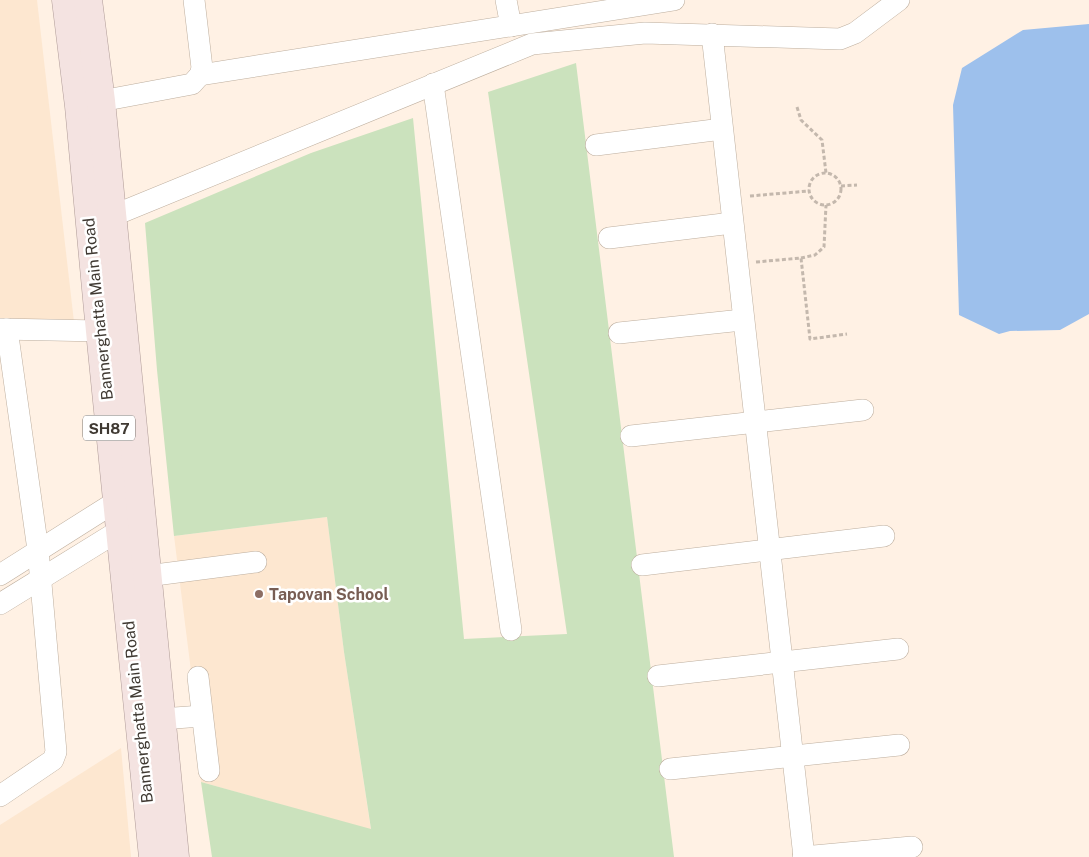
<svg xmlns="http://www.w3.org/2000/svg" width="1089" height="857" font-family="'Public Sans',sans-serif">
  <rect width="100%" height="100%" fill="#fff1e4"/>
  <!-- built -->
  <g fill="#fde7d0">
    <polygon points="0,0 37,0 74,322 0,320"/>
    <polygon points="327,517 344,652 371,830 201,782 191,671 174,536"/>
    <polygon points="121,748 131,857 0,857 0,825"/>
  </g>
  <!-- green -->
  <polygon fill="#cbe2bd" points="576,63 674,857 212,857 201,782 371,829 344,652 327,517 174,536 157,370 145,223 311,153 413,118 464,639 567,634 488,92"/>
  <!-- water -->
  <polygon fill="#9dc0ec" points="1089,24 1089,314 1060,330 1010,331 999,334 959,315 953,105 962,68 1023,30"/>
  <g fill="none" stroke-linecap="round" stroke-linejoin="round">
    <!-- minor casing -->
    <g stroke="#bdae9e" stroke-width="22">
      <g id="minor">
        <polyline points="506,0 511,26"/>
        <polyline points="712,34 804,857"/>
        <polyline points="200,75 674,0"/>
        <polyline points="433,84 511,630"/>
        <polyline points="101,101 192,84 200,75 202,68 194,0"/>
        <polyline points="596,145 722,129"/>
        <polyline points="100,221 532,44 645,33 840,39 855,33 899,0"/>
        <polyline points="609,238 732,223"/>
        <polyline points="0,329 100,331"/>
        <polyline points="619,333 742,320"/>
        <polyline points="631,436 863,410"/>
        <polyline points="642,565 884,536"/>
        <polyline points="0,575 117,501"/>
        <polyline points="147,576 256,562"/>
        <polyline points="0,604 120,530"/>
        <polyline points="658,676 898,649"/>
        <polyline points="198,677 209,771"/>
        <polyline points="161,719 202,716"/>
        <polyline points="670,769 899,745"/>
        <polyline points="0,796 53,760 56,752 38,550 7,329"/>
        <polyline points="803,857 912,847"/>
      </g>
    </g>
    <!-- major casing -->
    <g stroke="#af9b97" stroke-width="29">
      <g id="major">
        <polyline points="66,0 79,106 100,331 153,857"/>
        <polyline points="88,0 101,101 175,857"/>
      </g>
    </g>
    <!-- path -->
    <g stroke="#c4b8ad" stroke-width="3" stroke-dasharray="4 2.5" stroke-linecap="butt">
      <polyline points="797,107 801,120 822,140 826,173"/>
      <circle cx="825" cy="189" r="16"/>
      <polyline points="841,186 857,185"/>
      <polyline points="750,196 809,191"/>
      <polyline points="801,258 815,255 824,247 826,205"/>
      <polyline points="756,262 801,258 810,339 847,334"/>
    </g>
    <!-- minor -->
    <use href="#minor" stroke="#fff" stroke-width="21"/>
    <!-- major -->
    <use href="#major" stroke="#f4e3e1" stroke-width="28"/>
  </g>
  <!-- markers -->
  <circle fill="#8d6e63" stroke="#fff" stroke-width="2" cx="259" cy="594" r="5"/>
  <g text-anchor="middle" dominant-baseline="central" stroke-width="5" stroke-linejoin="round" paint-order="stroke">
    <!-- shield labels -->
    <rect fill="#fff" stroke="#797470" stroke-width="1" x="83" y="415.5" width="52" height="25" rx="4"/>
    <g font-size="15" font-weight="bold" fill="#3f3932">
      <text x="109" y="428">SH87</text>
    </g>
    <!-- street labels -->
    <g font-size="16" fill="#3f3932" stroke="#fff">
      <text transform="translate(98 309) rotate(-96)">Bannerghatta Main Road</text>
      <text transform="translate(138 712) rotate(-96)">Bannerghatta Main Road</text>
    </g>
    <!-- education labels -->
    <g font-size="16" font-weight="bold" fill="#785e54" stroke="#fff" text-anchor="start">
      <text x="269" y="594">Tapovan School</text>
    </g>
  </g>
</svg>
